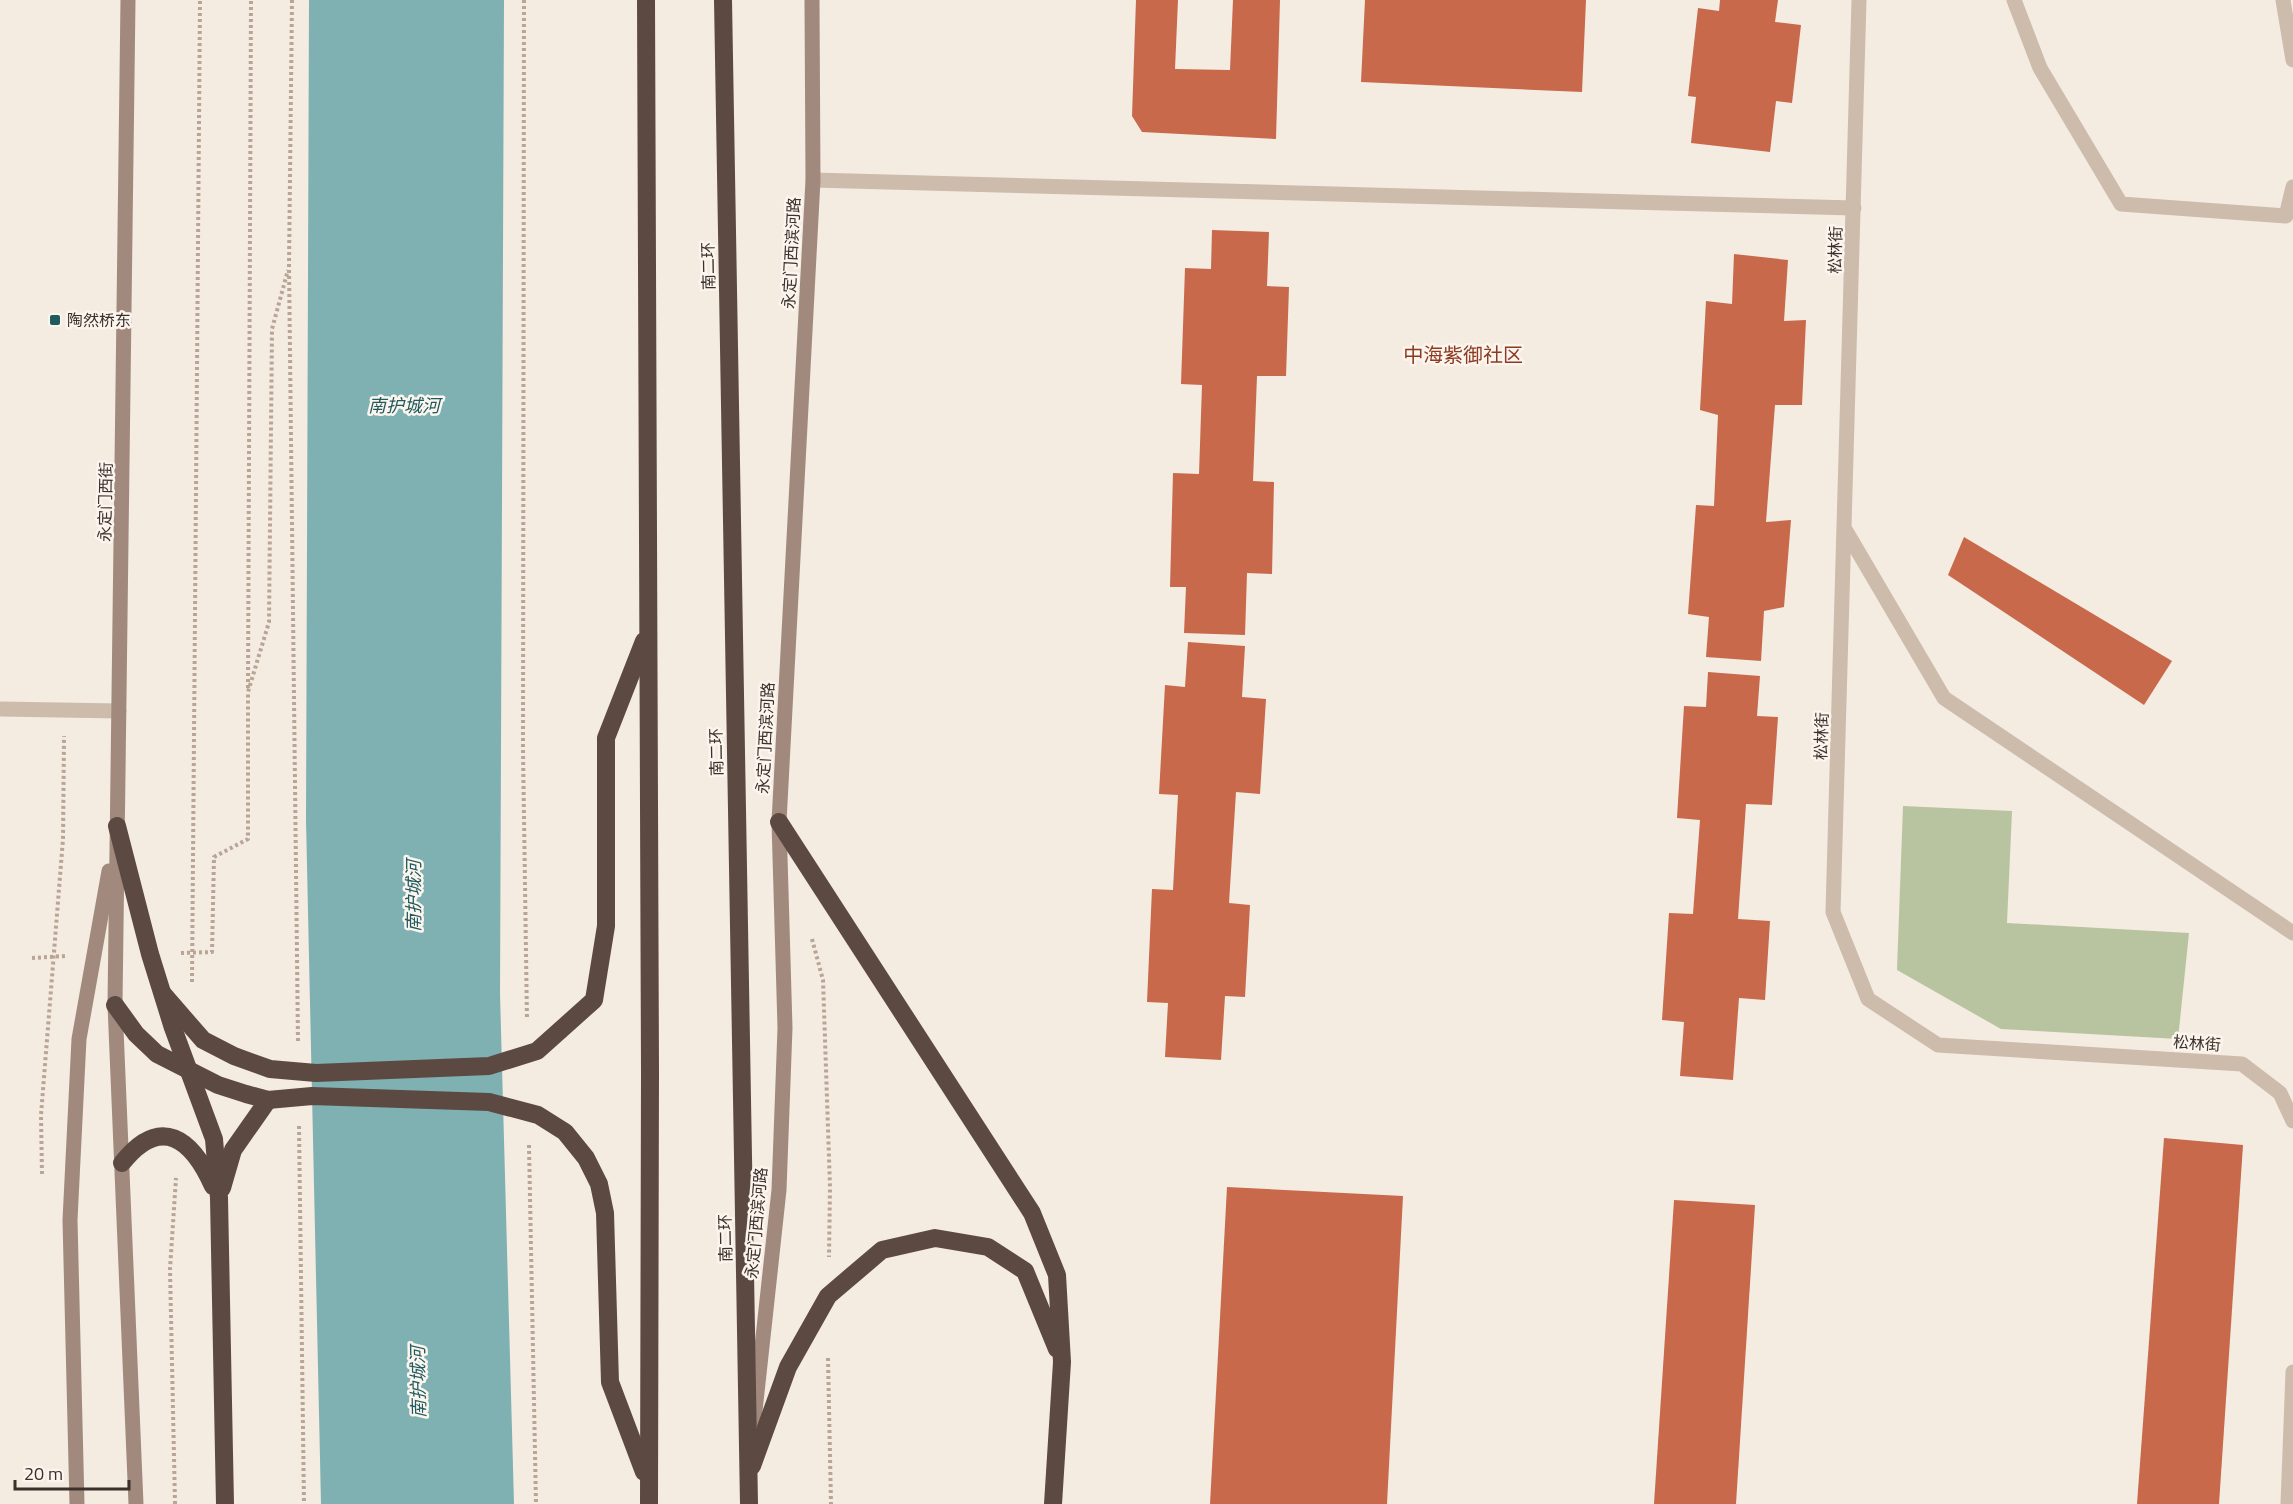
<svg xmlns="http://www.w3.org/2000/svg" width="2293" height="1504" font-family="'Titillium Web','Noto Sans SC',sans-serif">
  <rect width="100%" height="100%" fill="#f4ebe1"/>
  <!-- green -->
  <polygon fill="#b8c4a0" points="1903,806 2012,811 2007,923 2189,933 2178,1039 2001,1029 1897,970"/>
  <!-- water -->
  <polygon fill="#7fb0b2" points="309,0 504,0 500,994 514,1504 321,1504 306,820"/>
  <!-- building -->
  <g fill="#c8694b">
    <polygon points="1136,0 1178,0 1175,69 1230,70 1233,0 1280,0 1276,139 1142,132 1132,116"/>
    <polygon points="1365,0 1586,0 1582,92 1361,82"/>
    <polygon points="1720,0 1778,0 1775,22 1801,25 1792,103 1776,101 1770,152 1691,143 1696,97 1688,96 1698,8 1719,11"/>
    <polygon points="1212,230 1269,232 1267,286 1289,287 1286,376 1257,376 1253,481 1274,482 1272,574 1247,573 1245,635 1184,633 1186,587 1170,587 1173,473 1199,474 1202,385 1181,384 1185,268 1211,269"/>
    <polygon points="1734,254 1788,260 1784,321 1806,320 1802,405 1775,405 1766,522 1791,520 1784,607 1764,611 1761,661 1706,657 1709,617 1688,614 1696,505 1714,506 1718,415 1700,410 1706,301 1732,304"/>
    <polygon points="1964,537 2172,661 2144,705 1948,575"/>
    <polygon points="1188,642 1245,646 1242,697 1266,699 1260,794 1236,792 1229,903 1250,905 1245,997 1225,996 1221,1060 1165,1057 1168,1003 1147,1002 1152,889 1173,890 1178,795 1159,794 1165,685 1185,687"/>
    <polygon points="1708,672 1760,676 1757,716 1778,717 1772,805 1746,804 1738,919 1770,921 1765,1000 1739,998 1733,1080 1680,1076 1684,1022 1662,1020 1669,913 1693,914 1700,820 1677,818 1684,706 1706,707"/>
    <polygon points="2164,1138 2243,1145 2219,1504 2137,1504"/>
    <polygon points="1227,1187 1403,1196 1387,1504 1210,1504"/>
    <polygon points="1674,1200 1755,1205 1736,1504 1654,1504"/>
  </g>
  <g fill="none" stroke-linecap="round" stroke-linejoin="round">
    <!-- path -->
    <g stroke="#b9a596" stroke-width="4" stroke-dasharray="3 3" stroke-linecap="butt">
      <polyline points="292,0 289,266 298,1043"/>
      <polyline points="524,0 523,749 527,1020"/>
      <polyline points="248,688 251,0"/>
      <polyline points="812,939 823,980 830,1187 829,1257"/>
      <polyline points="181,953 212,952 214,857 248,839 248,692 269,622 272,329 288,270"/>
      <polyline points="32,958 65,956"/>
      <polyline points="192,982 200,0"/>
      <polyline points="299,1126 304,1504"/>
      <polyline points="529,1145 536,1504"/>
      <polyline points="42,1174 41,1115 63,839 64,736"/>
      <polyline points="828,1358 831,1504"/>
      <polyline points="175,1504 170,1269 176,1178"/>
    </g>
    <!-- lane -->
    <polyline stroke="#cdbbac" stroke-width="15" points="0,709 119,711"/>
    <!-- street -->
    <g stroke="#cdbbac" stroke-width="15">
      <polyline points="1859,0 1833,912 1868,999 1938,1045 2242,1064 2280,1093 2293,1121"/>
      <polyline points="2014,0 2040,68 2121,204 2286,216 2293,187"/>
      <polyline points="2283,0 2293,60"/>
      <polyline points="813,180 1854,208"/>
      <polyline points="1846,531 1944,698 2293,933"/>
      <polyline points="2288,1504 2293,1372"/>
    </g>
    <!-- secondary -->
    <g stroke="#a18a7d" stroke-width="15">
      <polyline points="128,0 115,1005 136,1504"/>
      <polyline points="754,1420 779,1190 785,1028 779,822 813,180 812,0"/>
      <polyline points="77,1504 70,1220 79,1039 109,871"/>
    </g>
    <!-- highway -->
    <g stroke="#5c4a42" stroke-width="18">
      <polyline points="646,0 650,1072 649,1504"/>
      <polyline points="723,0 749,1504"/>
      <polyline points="779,822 1032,1213 1057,1275 1062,1362 1053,1504"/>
      <polyline points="117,826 150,954 173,1028 214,1139 219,1198 225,1504"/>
      <polyline points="163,994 203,1040 234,1056 270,1069 316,1073 489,1066 537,1051 594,1000 606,926 606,738 644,641"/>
      <polyline points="115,1005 136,1034 157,1054 218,1085 246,1094 268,1100 312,1096 489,1102 538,1115 565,1132 586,1158 599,1184 605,1213 610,1382 644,1472"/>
      <path d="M122,1163C161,1114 192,1139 213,1186"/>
      <polyline points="222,1188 233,1150 268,1100"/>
      <polyline points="752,1466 788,1367 828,1296 882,1250 935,1238 988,1247 1025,1271 1057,1349"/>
    </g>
  </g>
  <!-- markers -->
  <rect fill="#1f5a5e" stroke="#fbf5ee" stroke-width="2" x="49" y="314" width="12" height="12" rx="3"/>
  <g text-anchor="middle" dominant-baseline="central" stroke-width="5" stroke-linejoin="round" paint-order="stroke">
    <!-- street labels -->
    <g font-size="16" fill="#3b302b" stroke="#fbf5ee">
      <text transform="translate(1835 250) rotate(-89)">松林街</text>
      <text transform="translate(791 253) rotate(-87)">永定门西滨河路</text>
      <text transform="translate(708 266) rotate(-91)">南二环</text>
      <text transform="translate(105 502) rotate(-89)">永定门西街</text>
      <text transform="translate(1821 736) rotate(-88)">松林街</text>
      <text transform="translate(765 738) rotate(-87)">永定门西滨河路</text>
      <text transform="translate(716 752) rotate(-91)">南二环</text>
      <text transform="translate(2197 1043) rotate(4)">松林街</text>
      <text transform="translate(756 1223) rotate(-85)">永定门西滨河路</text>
      <text transform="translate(725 1238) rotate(-91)">南二环</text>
    </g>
    <!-- poi labels -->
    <g font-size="16" fill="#3b302b" stroke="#fbf5ee" text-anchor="start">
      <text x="67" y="320">陶然桥东</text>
    </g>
    <!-- water labels -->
    <g font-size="18" font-style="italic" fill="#1f5a5e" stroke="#fbf5ee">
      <text x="404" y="405">南护城河</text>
      <text transform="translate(413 896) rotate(-90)">南护城河</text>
      <text transform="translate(418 1382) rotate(-91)">南护城河</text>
    </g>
    <!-- quarter labels -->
    <g font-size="20" fill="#8c3b22" stroke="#fbf5ee">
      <text x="1463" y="354">中海紫御社区</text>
    </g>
  </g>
  <!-- scale -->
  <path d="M15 1480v9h114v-9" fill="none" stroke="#3b302b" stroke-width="3"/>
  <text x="24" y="1480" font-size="18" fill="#3b302b" stroke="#fbf5ee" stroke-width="4.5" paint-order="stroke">20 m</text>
</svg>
